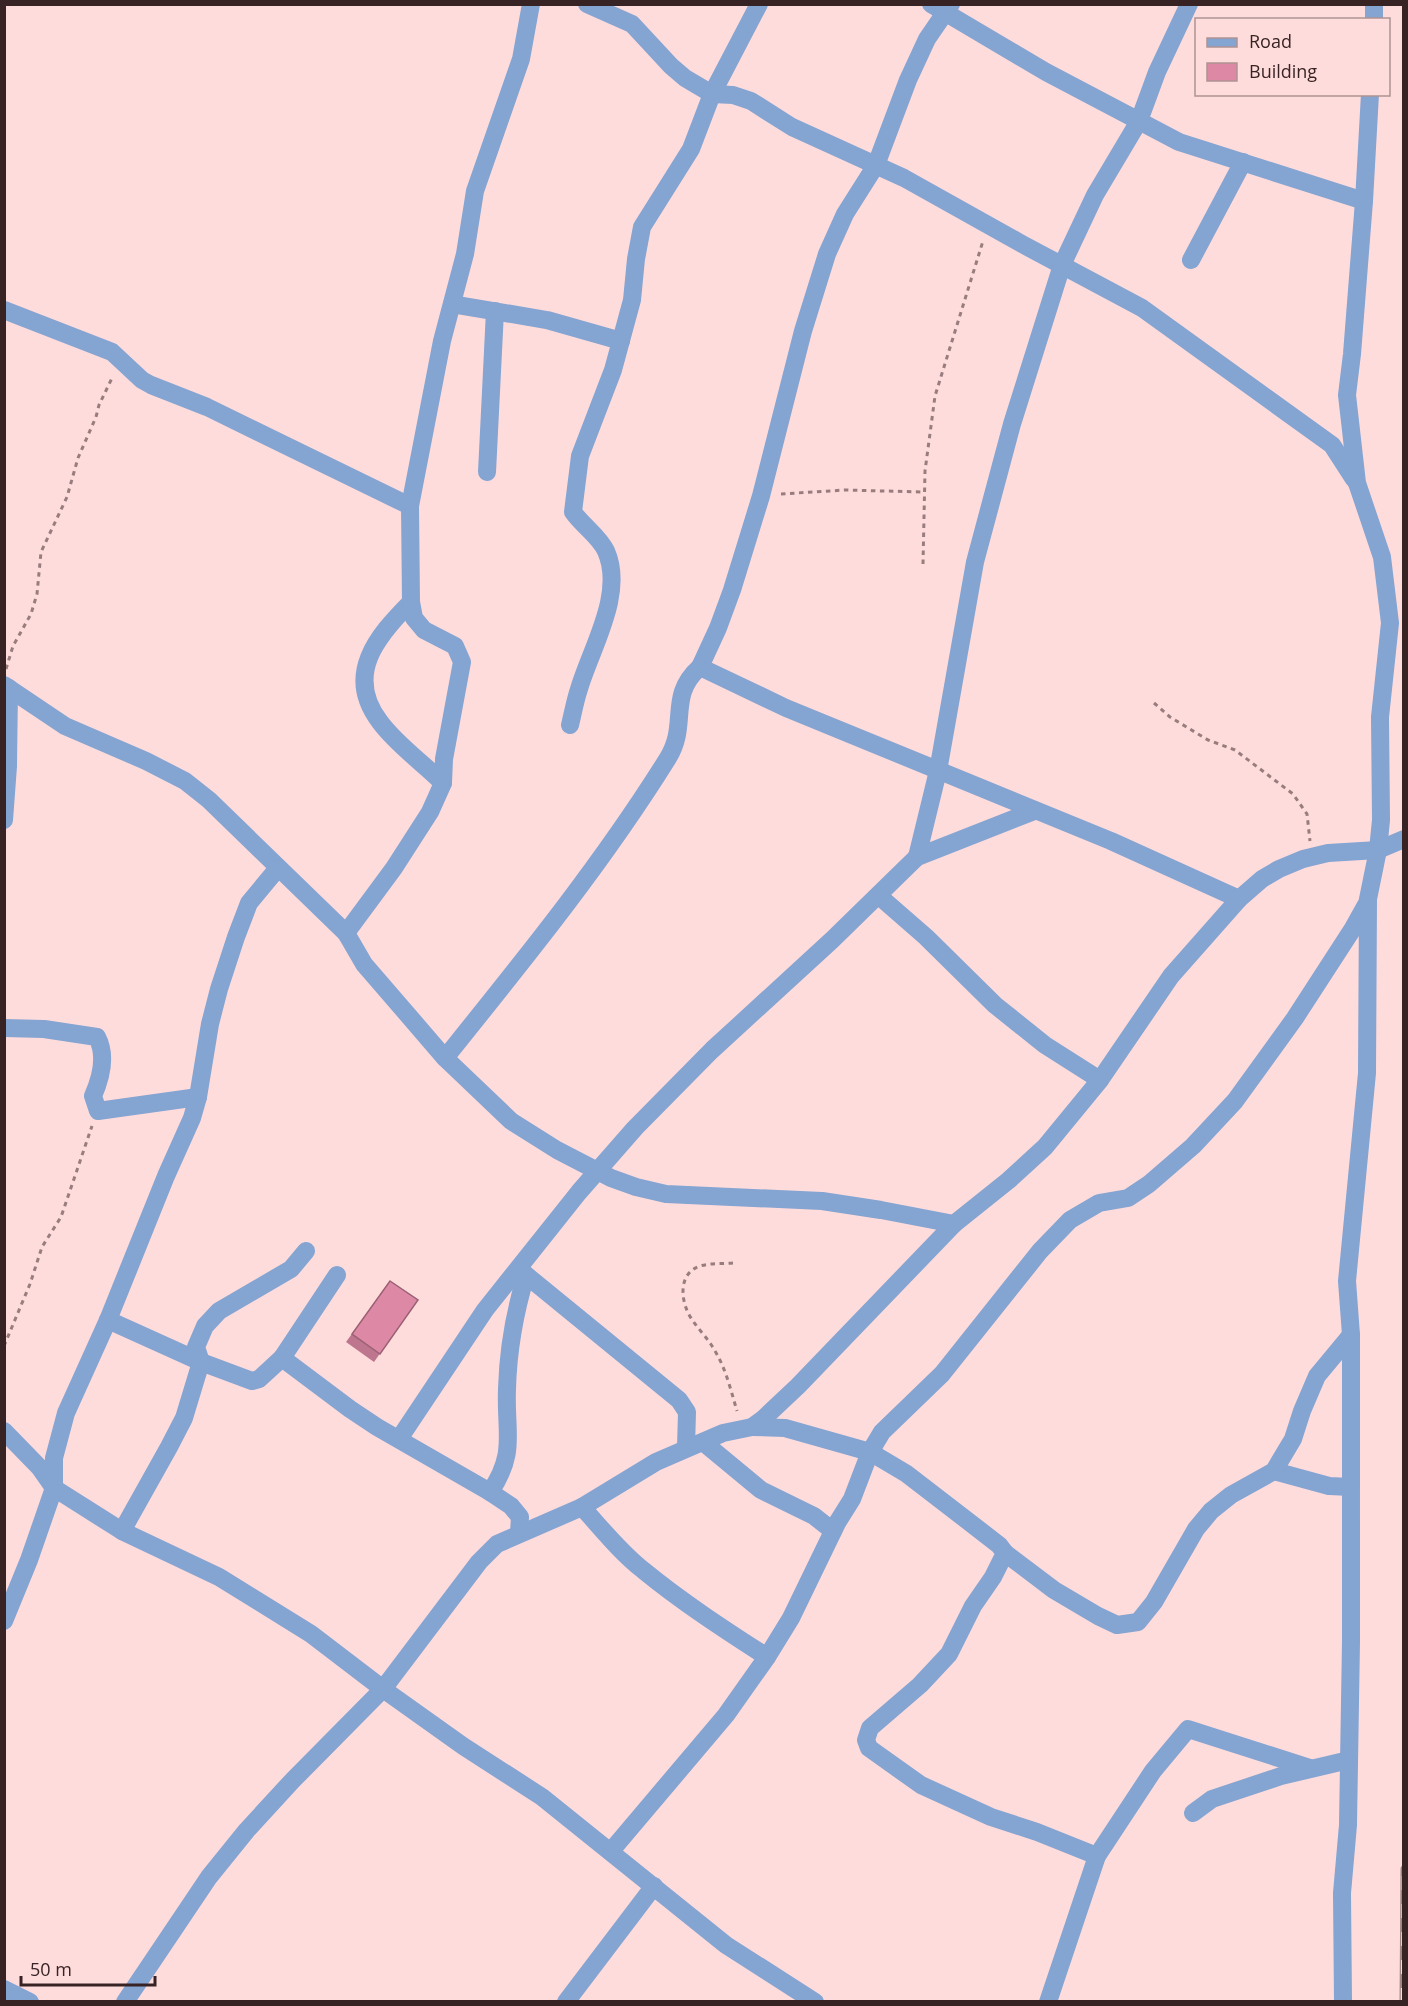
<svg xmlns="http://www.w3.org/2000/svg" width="1408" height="2006" font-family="'Open Sans',sans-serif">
  <rect width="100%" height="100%" fill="#ffdcdc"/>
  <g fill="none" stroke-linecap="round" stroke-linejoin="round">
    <!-- path -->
    <g stroke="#997d7e" stroke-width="3" stroke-dasharray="4.5 4.5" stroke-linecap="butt">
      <polyline points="781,494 845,490 924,492"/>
      <polyline points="923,564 925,471 935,396 983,241"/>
      <polyline points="6,669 13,646 31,614 37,594 41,552 67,497 78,458 96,417 99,405 113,376"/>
      <polyline points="1154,703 1170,717 1208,740 1235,750 1293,794 1307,814 1310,841"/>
      <path d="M733,1263C722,1264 710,1263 700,1266C676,1274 681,1305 693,1321C700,1331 709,1340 715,1351C726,1369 731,1391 737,1411"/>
      <polyline points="4,1346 30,1284 42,1247 61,1217 92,1126"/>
    </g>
    <!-- minor -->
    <g stroke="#84a4d2" stroke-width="18">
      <polyline points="587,4 632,24 671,66 685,78 712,94 733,95 751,101 792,127 904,178 1022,244 1142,308 1332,445 1354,479"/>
      <polyline points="931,4 1046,72 1179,142 1364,201"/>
      <polyline points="951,4 927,39 908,80 876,165 845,214 827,254 803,331 761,496 732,590 718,628 700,667 786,708 1111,841 1239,899"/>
      <polyline points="1374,20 1374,4"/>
      <polyline points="1191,260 1243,162"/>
      <polyline points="452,304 547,320 621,341"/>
      <polyline points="4,310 112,352 142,380 151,385 207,407 410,506"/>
      <polyline points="487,472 495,311"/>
      <path d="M411,602C377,636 344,675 380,722C397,745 423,763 443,783"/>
      <polyline points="4,685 65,726 146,761 185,781 209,800 346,933 364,964 445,1058 511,1121 557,1150 611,1178 636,1187 666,1194 822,1201 881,1210 954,1224"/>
      <path d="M570,725C573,713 575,701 579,689C591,648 625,594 606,551C599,536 583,526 573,512L580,456L613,370L632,300L636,259L642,227L691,149L712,94L759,4"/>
      <polyline points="4,820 8,766 9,688"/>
      <polyline points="917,857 938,771 975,562 1012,424 1062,265 1095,195 1139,121 1157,72 1189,4"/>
      <polyline points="879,896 926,937 995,1005 1045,1045 1100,1080"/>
      <polyline points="346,933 394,868 430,812 443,783 444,759 462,662 455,646 424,630 414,618 411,602 410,506 442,341 465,254 475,191 521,59 531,4"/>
      <path d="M4,1028L44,1029L97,1037C107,1056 101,1078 93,1096L98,1111L198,1097"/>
      <path d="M445,1058C523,961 602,864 668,758C689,724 667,696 700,667"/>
      <polyline points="518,1270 526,1275 679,1400 687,1412 686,1448"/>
      <polyline points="108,1320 201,1362 252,1381 259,1379 282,1358 350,1409 377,1427 490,1492 511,1506 520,1517 519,1533"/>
      <polyline points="282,1358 337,1275"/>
      <polyline points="752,1427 785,1428 870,1452 907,1474 999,1545 1005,1553 993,1577 973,1606 949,1654 920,1685 870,1728 866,1740 869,1748 921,1785 991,1817 1037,1832 1097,1856 1048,2002"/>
      <polyline points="4,1431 40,1468 54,1488 122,1531 219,1577 311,1634 383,1689 463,1746 542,1797 726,1945 815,2002"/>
      <polyline points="399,1439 485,1310 579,1192 635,1128 712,1050 832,940 917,857 1034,811"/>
      <polyline points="703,1442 761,1490 814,1516 833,1531"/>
      <polyline points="1274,1471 1329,1486 1351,1487"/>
      <path d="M490,1492C517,1453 505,1432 507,1389C508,1351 515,1311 526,1275"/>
      <path d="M582,1507C602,1529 620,1552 643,1570C682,1602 725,1630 767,1657"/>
      <polyline points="122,1531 169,1447 184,1418 201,1362 196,1347 205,1326 219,1311 291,1269 306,1251"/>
      <polyline points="1005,1553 1054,1590 1098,1616 1117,1625 1138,1622 1154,1602 1196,1529 1211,1511 1231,1495 1274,1471 1293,1439 1302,1411 1317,1376 1351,1335"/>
      <polyline points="4,1621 29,1560 54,1488 54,1458 66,1413 108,1320 166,1176 192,1118 198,1097 210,1024 219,989 236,937 249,903 278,868"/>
      <polyline points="1193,1813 1212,1799 1281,1776 1349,1760"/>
      <polyline points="611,1851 726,1715 767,1657 791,1618 837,1523 852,1499 870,1452 882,1432 942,1374 1040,1251 1070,1220 1099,1203 1128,1198 1149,1184 1193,1146 1235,1101 1295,1018 1352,930 1367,903"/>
      <polyline points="1097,1856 1153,1771 1188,1729 1310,1768"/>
      <polyline points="4,1989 30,2002"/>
      <polyline points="125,2002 209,1877 247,1830 293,1780 383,1689 479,1562 497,1544 582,1507 656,1462 723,1433 752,1427 763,1419 798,1386 954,1224 1009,1180 1045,1147 1100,1080 1171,976 1239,899 1262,879 1279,869 1303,859 1328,853 1378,850 1404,839"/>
      <polyline points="566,2002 654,1886"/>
      <polyline points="1343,2002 1342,1893 1348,1825 1351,1641 1351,1335 1347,1281 1367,1073 1368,899 1378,850 1381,820 1380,717 1390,623 1382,557 1357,483 1347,395 1352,354 1364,201 1370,94"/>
    </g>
    <!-- rail casing -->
    <g stroke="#a18585" stroke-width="7">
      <polyline id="rail" points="1403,2002 1404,1869"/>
    </g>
    <!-- rail -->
    <use href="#rail" stroke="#ffdcdc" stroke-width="4.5" stroke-dasharray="14" stroke-linecap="butt"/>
  </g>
  <!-- wall -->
  <polygon fill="#be768f" points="390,1281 418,1300 374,1362 346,1342"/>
  <!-- building -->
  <polygon fill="#dd89a6" stroke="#9b6074" stroke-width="1.5" points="390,1281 418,1300 380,1354 352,1334"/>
  <!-- border -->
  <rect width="1408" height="2006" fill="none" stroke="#382324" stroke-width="12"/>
  <!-- legend -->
  <rect x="1195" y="18" width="195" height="78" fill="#ffdcdc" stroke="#af9292" stroke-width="1.5"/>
  <rect x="1207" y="38" width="30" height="9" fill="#84a4d2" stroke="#af9292" stroke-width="1.5"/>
  <text x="1249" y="48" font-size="18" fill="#382324">Road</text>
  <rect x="1207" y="63" width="30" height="18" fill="#dd89a6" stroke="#af9292" stroke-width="1.5"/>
  <text x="1249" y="78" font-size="18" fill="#382324">Building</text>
  <!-- scale -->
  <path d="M21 1976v9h134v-9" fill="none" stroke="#382324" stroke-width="3"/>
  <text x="30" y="1976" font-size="18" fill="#382324" stroke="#ffdcdc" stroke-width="4.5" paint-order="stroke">50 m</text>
</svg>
